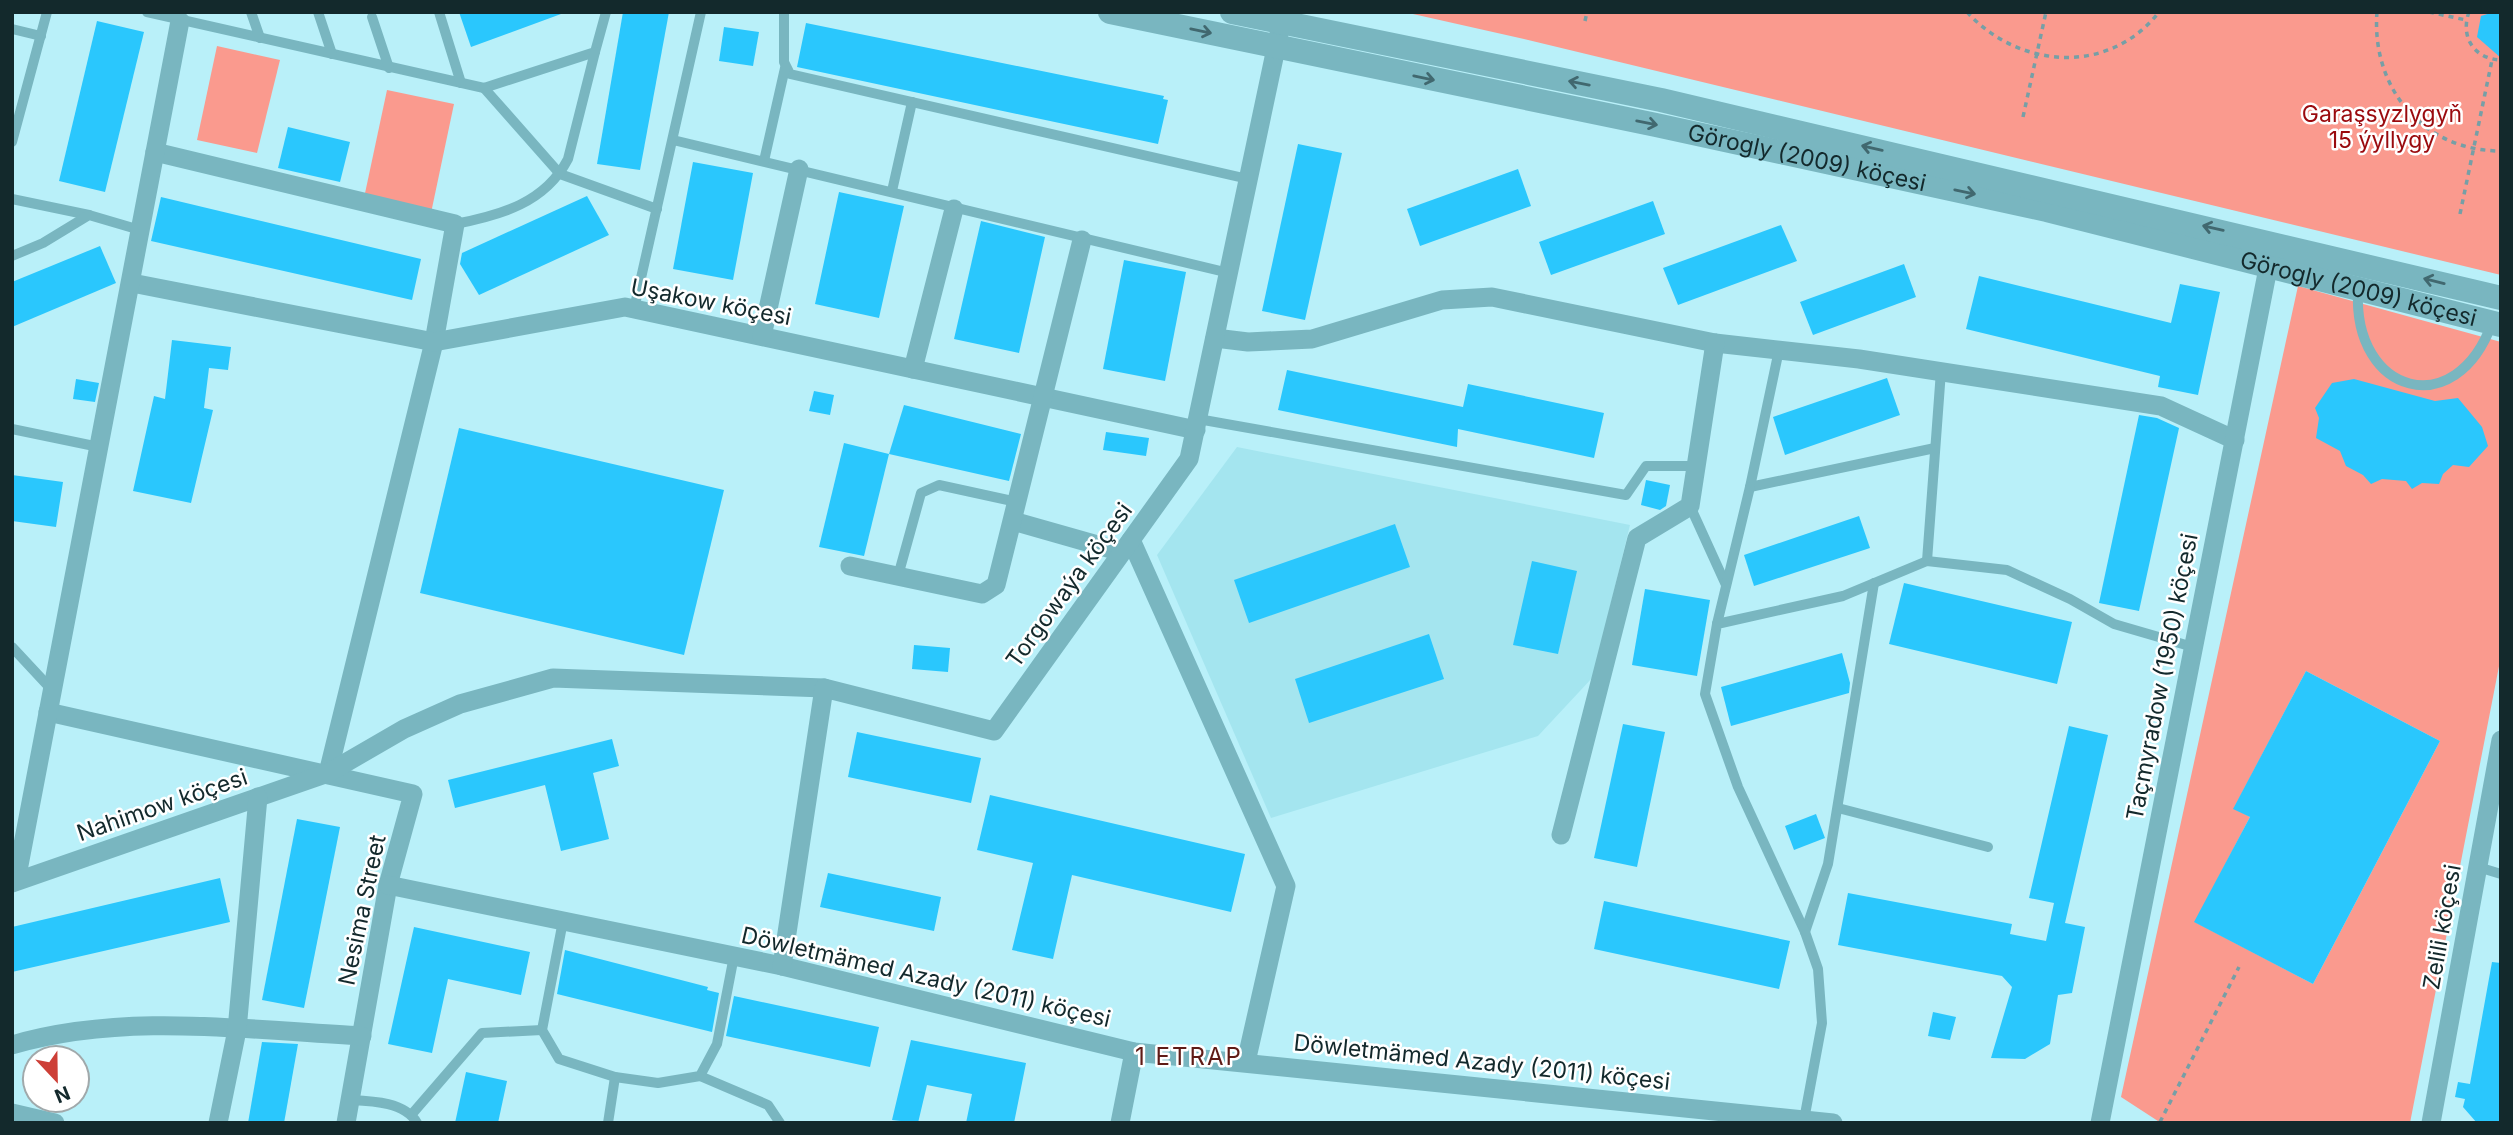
<svg xmlns="http://www.w3.org/2000/svg" width="2513" height="1135" font-family="Inter,sans-serif">
  <rect width="100%" height="100%" fill="#b9f0f9"/>
  <!-- built -->
  <polygon fill="#a4e5ef" points="1237,447 1630,525 1593,677 1538,736 1271,818 1157,555"/>
  <!-- green -->
  <g fill="#fa9a8e" fill-rule="evenodd">
    <polygon points="1404,12 2501,12 2501,275 1524,39"/>
    <polygon points="217,46 280,60 257,153 197,140"/>
    <polygon points="387,90 454,104 431,213 364,198"/>
    <path d="M2298,286L2501,342V656L2410,1123H2161L2121,1097ZM2306,671L2440,741L2313,984L2195,922L2250,817L2234,808Z"/>
  </g>
  <!-- building -->
  <g fill="#2ac7fd">
    <polygon points="459,12 560,12 561,14 471,47"/>
    <polygon points="623,12 669,12 640,170 597,164"/>
    <polygon points="2494,12 2501,12 2501,58 2477,37 2481,16"/>
    <polygon points="97,21 144,32 105,192 59,181"/>
    <polygon points="806,23 1164,96 1163,99 1168,100 1158,144 797,67"/>
    <polygon points="724,27 759,32 753,66 719,61"/>
    <polygon points="288,127 350,142 340,182 278,168"/>
    <polygon points="1298,144 1342,153 1305,320 1262,311"/>
    <polygon points="693,162 753,173 733,280 673,269"/>
    <polygon points="1518,169 1531,206 1420,246 1407,209"/>
    <polygon points="839,192 904,206 879,318 815,304"/>
    <polygon points="587,196 609,235 479,295 460,264 462,253"/>
    <polygon points="161,197 421,259 412,300 151,241"/>
    <polygon points="1653,201 1665,234 1551,275 1539,242"/>
    <polygon points="981,221 1045,237 1019,353 954,339"/>
    <polygon points="1781,225 1797,261 1678,305 1663,268"/>
    <polygon points="100,246 116,283 12,327 12,282"/>
    <polygon points="1124,260 1186,272 1165,381 1103,369"/>
    <polygon points="1904,264 1916,297 1813,335 1800,302"/>
    <polygon points="1979,276 2171,323 2180,284 2220,292 2198,395 2158,387 2160,376 1966,329"/>
    <polygon points="172,340 231,347 228,370 209,368 204,408 213,410 191,503 133,491 154,396 165,399"/>
    <polygon points="1287,370 1463,407 1468,384 1604,413 1594,458 1458,429 1457,447 1278,410"/>
    <polygon points="1887,378 1900,415 1785,455 1773,417"/>
    <polygon points="76,379 99,383 95,402 73,399"/>
    <polygon points="2354,379 2435,401 2458,398 2482,427 2488,446 2469,467 2453,465 2443,474 2439,484 2422,483 2412,489 2406,481 2382,479 2371,484 2363,475 2346,466 2340,451 2316,438 2319,418 2315,408 2332,383"/>
    <polygon points="814,391 834,395 830,415 809,411"/>
    <polygon points="904,405 1021,434 1009,481 889,454"/>
    <polygon points="2139,415 2157,418 2179,428 2139,611 2099,603"/>
    <polygon points="459,428 724,490 684,655 420,593"/>
    <polygon points="1106,432 1149,438 1146,456 1103,450"/>
    <polygon points="844,443 889,454 864,556 819,547"/>
    <polygon points="12,475 63,482 56,527 12,521"/>
    <polygon points="1646,480 1670,485 1666,506 1660,510 1641,505"/>
    <polygon points="1859,516 1870,548 1754,586 1744,555"/>
    <polygon points="1395,524 1410,567 1249,623 1234,580"/>
    <polygon points="1532,561 1577,571 1558,654 1513,645"/>
    <polygon points="1904,583 2072,622 2057,684 1889,644"/>
    <polygon points="1645,589 1710,600 1697,676 1632,665"/>
    <polygon points="1429,634 1444,679 1309,723 1295,679"/>
    <polygon points="914,645 950,648 948,672 912,669"/>
    <polygon points="1842,653 1850,683 1849,693 1731,726 1721,687"/>
    <polygon points="2306,671 2440,741 2313,984 2194,922 2250,817 2233,809"/>
    <polygon points="1623,724 1665,732 1637,867 1594,858"/>
    <polygon points="2069,726 2108,735 2065,923 2085,927 2072,993 2058,995 2050,1044 2025,1059 1991,1058 2012,987 2002,976 1838,945 1848,893 2012,924 2010,934 2046,941 2054,903 2029,898"/>
    <polygon points="857,732 981,758 971,803 848,777"/>
    <polygon points="612,739 619,766 593,773 609,839 561,851 545,785 455,808 448,780"/>
    <polygon points="990,795 1245,854 1231,912 1072,875 1053,959 1012,950 1033,863 977,850"/>
    <polygon points="1816,814 1825,838 1794,850 1785,826"/>
    <polygon points="297,819 340,827 304,1008 262,1000"/>
    <polygon points="828,873 941,897 934,931 820,907"/>
    <polygon points="220,878 230,922 12,972 12,927"/>
    <polygon points="1604,901 1790,941 1779,989 1594,949"/>
    <polygon points="414,927 530,952 521,995 448,979 432,1053 388,1044"/>
    <polygon points="565,950 708,987 707,990 719,993 712,1032 557,994"/>
    <polygon points="2492,962 2501,963 2501,1123 2477,1123 2463,1107 2465,1099 2455,1097 2458,1082 2470,1084"/>
    <polygon points="734,996 879,1027 870,1067 726,1036"/>
    <polygon points="1933,1012 1956,1017 1950,1040 1928,1036"/>
    <polygon points="911,1040 1026,1063 1014,1123 966,1123 972,1094 927,1085 918,1123 892,1120"/>
    <polygon points="262,1042 298,1044 284,1123 248,1123"/>
    <polygon points="466,1072 507,1081 498,1123 455,1123"/>
  </g>
  <g fill="none" stroke-linecap="round" stroke-linejoin="round">
    <!-- path -->
    <g stroke="#769fa6" stroke-width="3.5" stroke-dasharray="5 5" stroke-linecap="butt">
      <path d="M1967,12C2019,69 2109,76 2159,12"/>
      <path d="M2377,12C2371,88 2423,151 2501,151"/>
      <polyline points="2429,12 2466,20"/>
      <path d="M2469,12C2460,37 2474,59 2501,60"/>
      <polyline points="1585,21 1587,12"/>
      <polyline points="2023,117 2046,12"/>
      <polyline points="2460,214 2492,60"/>
      <polyline points="2160,1122 2239,967"/>
    </g>
    <!-- service -->
    <g stroke="#79b6c0" stroke-width="10">
      <polyline points="147,12 484,88 595,52 606,12"/>
      <polyline points="251,12 260,38"/>
      <polyline points="318,12 332,54"/>
      <polyline points="439,12 461,83"/>
      <polyline points="784,12 784,62 790,74 1248,179"/>
      <polyline points="372,17 389,68"/>
      <polyline points="12,29 41,36"/>
      <polyline points="484,88 560,174 657,209"/>
      <polyline points="673,140 1229,273"/>
      <polyline points="12,142 47,12"/>
      <polyline points="764,161 785,68"/>
      <polyline points="892,191 912,102"/>
      <polyline points="12,199 89,215"/>
      <path d="M455,224C501,215 545,203 568,159L595,52"/>
      <polyline points="12,256 43,243 89,215 140,230"/>
      <path d="M2358,291C2353,395 2456,423 2492,323"/>
      <polyline points="634,309 701,12"/>
      <polyline points="1779,350 1750,487 1935,448"/>
      <polyline points="1198,419 1626,495 1646,466 1696,466"/>
      <polyline points="12,429 99,447"/>
      <polyline points="1690,506 1726,585"/>
      <polyline points="1927,561 1941,371"/>
      <polyline points="898,576 921,493 939,485 1017,502"/>
      <polyline points="1717,624 1750,487"/>
      <polyline points="12,647 52,690"/>
      <polyline points="1838,808 1988,847"/>
      <polyline points="2478,867 2501,874"/>
      <polyline points="563,921 542,1030 559,1059 615,1077 658,1083 700,1076 717,1044 734,956"/>
      <polyline points="1805,932 1828,864 1874,583"/>
      <polyline points="700,1076 768,1105 780,1123"/>
      <path d="M350,1100C372,1101 405,1102 417,1123"/>
      <polyline points="412,1114 482,1033 542,1030"/>
      <polyline points="1804,1120 1822,1023 1818,969 1805,932 1738,787 1705,694 1717,624 1843,596 1927,561 2007,570 2070,599 2114,624 2193,647"/>
      <polyline points="608,1123 615,1077"/>
    </g>
    <!-- minor -->
    <g stroke="#79b6c0" stroke-width="19">
      <polyline points="155,152 455,224 434,342 328,773"/>
      <polyline points="132,283 434,342 625,307 1196,430"/>
      <polyline points="762,336 799,169"/>
      <polyline points="1215,338 1248,342 1312,339 1442,300 1492,297 1715,343 1859,359 2161,406 2235,440"/>
      <polyline points="913,369 954,209"/>
      <polyline points="1013,521 1122,552"/>
      <polyline points="1131,540 1286,886 1246,1062"/>
      <polyline points="850,566 982,594 996,585 1082,240"/>
      <polyline points="48,712 413,794 388,885 346,1123"/>
      <polyline points="1561,835 1637,538 1690,506 1715,343"/>
      <polyline points="16,881 180,21"/>
      <polyline points="12,883 328,773 404,729 460,704 553,678 824,688"/>
      <polyline points="388,885 782,966 1134,1052 1833,1123"/>
      <polyline points="782,966 824,688 994,731 1189,459 1279,34"/>
      <path d="M12,1045C124,1012 247,1030 362,1036"/>
      <polyline points="12,1113 55,1123"/>
      <polyline points="218,1123 237,1030 258,797"/>
      <polyline points="1120,1123 1134,1052"/>
      <polyline points="2100,1123 2271,253"/>
      <polyline points="2431,1123 2501,740"/>
    </g>
    <!-- tertiary -->
    <g stroke="#79b6c0" stroke-width="24">
      <path id="s1" d="M1110,12L1656,125L2047,210L2501,325"/>
      <polyline points="1232,12 1661,100 2501,298"/>
    </g>
  </g>
  <!-- one-way arrows -->
  <defs><path id="oneway-shaft" d="M-6 0H5M1.5-3L5.5 0L1.5 3" fill="none" stroke-width="1.6" stroke-linecap="round" stroke-linejoin="round" transform="scale(1.75)"/></defs>
  <g stroke="#41686f">
    <use href="#oneway-shaft" transform="translate(1201 31) rotate(12)"/>
    <use href="#oneway-shaft" transform="translate(1424 78) rotate(12)"/>
    <use href="#oneway-shaft" transform="translate(1579 83) rotate(-169)"/>
    <use href="#oneway-shaft" transform="translate(1647 123) rotate(11)"/>
    <use href="#oneway-shaft" transform="translate(1872 148) rotate(-167)"/>
    <use href="#oneway-shaft" transform="translate(1965 192) rotate(12)"/>
    <use href="#oneway-shaft" transform="translate(2213 228) rotate(-167)"/>
    <use href="#oneway-shaft" transform="translate(2434 281) rotate(-166)"/>
  </g>
  <g text-anchor="middle" dominant-baseline="central" stroke-width="5" stroke-linejoin="round" paint-order="stroke">
    <!-- park labels -->
    <g font-size="23" fill="#9a0a0e" stroke="#fff">
      <text x="2382" y="114">Garaşsyzlygyň<tspan x="2382" dy="26">15 ýyllygy</tspan></text>
    </g>
    <!-- street labels -->
    <g font-size="23" fill="#13292c" stroke="#fff">
      <text stroke="none"><textPath href="#s1" startOffset="712">Görogly (2009) köçesi</textPath></text>
      <text stroke="none"><textPath href="#s1" startOffset="1279">Görogly (2009) köçesi</textPath></text>
      <text transform="translate(711 302) rotate(11)">Uşakow köçesi</text>
      <text transform="translate(1069 585) rotate(-54)">Torgowaýa köçesi</text>
      <text transform="translate(2162 677) rotate(-79)">Taçmyradow (1950) köçesi</text>
      <text transform="translate(162 805) rotate(-19)">Nahimow köçesi</text>
      <text transform="translate(362 910) rotate(-78)">Nesima Street</text>
      <text transform="translate(2442 927) rotate(-80)">Zelili köçesi</text>
      <text transform="translate(926 977) rotate(13)">Döwletmämed Azady (2011) köçesi</text>
      <text transform="translate(1482 1062) rotate(6)">Döwletmämed Azady (2011) köçesi</text>
    </g>
    <!-- neighbourhood labels -->
    <g font-size="24" letter-spacing="2" fill="#5f1b16" stroke="#fff">
      <text x="1189" y="1056">1 ETRAP</text>
    </g>
  </g>
  <!-- border -->
  <rect width="2513" height="1135" fill="none" stroke="#13292c" stroke-width="28"/>
  <!-- north arrow -->
  <g transform="translate(56 1079) rotate(158)"><circle r="33" fill="#ffffff" stroke="#a1a9ab" stroke-width="2"/>
  <path d="M0-5L12 26L0 18L-12 26Z" fill="#cd3f37"/>
  <text y="-10" font-size="19" font-weight="bold" text-anchor="middle" fill="#13292c">N</text>
  </g>
</svg>
